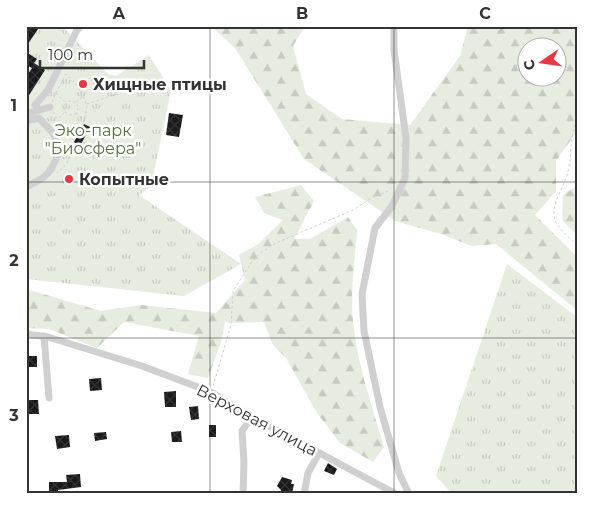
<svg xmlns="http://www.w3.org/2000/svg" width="604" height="520" font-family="Montserrat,sans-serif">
  <defs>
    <pattern id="grass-tufts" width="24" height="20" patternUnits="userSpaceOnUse" patternTransform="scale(1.25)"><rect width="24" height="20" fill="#e6ecdf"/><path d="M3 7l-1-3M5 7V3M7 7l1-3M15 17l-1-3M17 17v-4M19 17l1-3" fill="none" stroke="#c6cbc0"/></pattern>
    <pattern id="forest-firs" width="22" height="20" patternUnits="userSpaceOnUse" patternTransform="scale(1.25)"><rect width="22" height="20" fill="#e6ecdf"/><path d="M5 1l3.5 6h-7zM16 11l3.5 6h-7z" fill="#c6cbc0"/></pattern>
    <pattern id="building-cross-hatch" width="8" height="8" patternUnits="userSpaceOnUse" patternTransform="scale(1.25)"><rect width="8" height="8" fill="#1a1a1a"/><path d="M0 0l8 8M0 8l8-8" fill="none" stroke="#333"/></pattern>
  </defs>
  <rect width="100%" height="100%" fill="#fff"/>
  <!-- grass -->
  <g fill="url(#grass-tufts)">
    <polygon points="26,26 62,26 108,74 116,76 149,55 171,90 151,187 139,195 241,264 184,296 26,279"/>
    <polygon points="507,264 578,318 578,494 452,494 436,476"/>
  </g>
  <!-- forest -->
  <g fill="url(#forest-firs)" fill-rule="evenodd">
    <path d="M211,26H305L293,46L306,94L342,119L410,125L460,56L468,26H578V130L556,161V191L535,215L578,258V311L496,244L471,246L444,235L395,221L304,159L235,48ZM526,48H556V78H526Z"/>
    <path d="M301,185L314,201L294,239H310L348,217L357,230C355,258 350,293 353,321C357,364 372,406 384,447L373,462L340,443L317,413L286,358L273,345L264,322L229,323L225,321L221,342L208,378L188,374L199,336L124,322L97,348L49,329L26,328V289L101,311L141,305L216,313L245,280L239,255L258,244L283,220L264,213L255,197Z"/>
    <polygon points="575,187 578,187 578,236 562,220 563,195"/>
  </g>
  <!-- building -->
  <g fill="url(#building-cross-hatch)">
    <polygon points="26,26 40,26 26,47"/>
    <polygon points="26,52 37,59 34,63 45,70 26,100 26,77 32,68 26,65"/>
    <polygon points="169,113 183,115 179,137 166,135"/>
    <polygon points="84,124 90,127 80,146 74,142"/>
    <rect x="26" y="356" width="11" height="11"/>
    <polygon points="101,378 102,390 90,391 89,379"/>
    <polygon points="176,391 176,407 165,407 164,392"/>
    <polygon points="26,400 38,400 39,414 26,414"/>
    <polygon points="198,406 199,419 191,420 189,407"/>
    <rect x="209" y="425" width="7" height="12"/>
    <polygon points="181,431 182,442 172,442 171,432"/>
    <polygon points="106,432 107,439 95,441 94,433"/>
    <polygon points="69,435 70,447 57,449 55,436"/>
    <polygon points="328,463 337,469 334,475 324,471"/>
    <polygon points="80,474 81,487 58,490 58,494 49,494 49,482 67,482 66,475"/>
    <polygon points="282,477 292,480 291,484 294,484 292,494 280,494 281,490 277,486"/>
  </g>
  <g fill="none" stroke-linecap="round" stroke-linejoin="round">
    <!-- path -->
    <g stroke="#cdcdcd" stroke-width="1" stroke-dasharray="2.5 2.5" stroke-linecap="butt">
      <polyline points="56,93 66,74 79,88 87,106 84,121 72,141 73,149 66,165 57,173"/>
      <circle cx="71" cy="108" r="7"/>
      <polyline points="52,102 56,93 66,103"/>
      <polyline points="76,102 82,97"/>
      <polyline points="87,104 129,90"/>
      <polyline points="53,112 71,140"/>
      <polyline points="76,113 84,121"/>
      <path d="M578,115C570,135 572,151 568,172C565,185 550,205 555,220C559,230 570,238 578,246"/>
      <polyline points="59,118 65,112"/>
      <polyline points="213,386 231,325 233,291 251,263 260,253 276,243 353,210 373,197 391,190"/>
    </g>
    <!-- minor -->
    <g stroke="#d0d0d0" stroke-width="7">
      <polyline points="394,26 394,50 406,138 405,178 392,206 375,228 362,294 364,331 380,407 399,473 409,494"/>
      <polyline points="35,105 48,90 77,30 81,26"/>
      <polyline points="26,114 50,107"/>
      <path d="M26,121L39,118L53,133L60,150C50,173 50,176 26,187"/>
      <polyline points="26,334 48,337 142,366 211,392 252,417 396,494"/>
      <polyline points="44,336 49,398"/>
      <polyline points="243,494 244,462 242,431 252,417"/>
      <polyline points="304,494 308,473 319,453"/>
    </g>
  </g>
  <!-- grid -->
  <path fill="none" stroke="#333" stroke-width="1" stroke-opacity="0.55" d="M210,26V494M394,26V494M26,182H578M26,338H578"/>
  <!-- markers -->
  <g fill="#e63946" stroke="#fff" stroke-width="2">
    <circle cx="83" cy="84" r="5"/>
    <circle cx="69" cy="179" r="5"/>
  </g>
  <g text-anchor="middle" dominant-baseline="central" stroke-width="5" stroke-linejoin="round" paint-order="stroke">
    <!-- poi labels -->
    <g font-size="16" font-weight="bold" fill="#333" stroke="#fff" text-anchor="start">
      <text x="93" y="84">Хищные птицы</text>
      <text x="79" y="179">Копытные</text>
    </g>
    <!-- park labels -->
    <g font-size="16" fill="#56703f" stroke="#fff">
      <text x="93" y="130">Эко-парк<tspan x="93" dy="18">"Биосфера"</tspan></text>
    </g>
    <!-- street labels -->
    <g font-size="16" fill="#333" stroke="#fff">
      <text transform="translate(257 420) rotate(28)">Верховая улица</text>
    </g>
  </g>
  <!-- border -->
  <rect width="604" height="520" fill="none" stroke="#ffffff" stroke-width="55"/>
  <!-- north arrow -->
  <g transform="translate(542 62) rotate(257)"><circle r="24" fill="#ffffff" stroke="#adadad"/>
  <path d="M0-4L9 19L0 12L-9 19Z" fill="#e63946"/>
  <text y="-8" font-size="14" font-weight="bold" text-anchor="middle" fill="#333333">С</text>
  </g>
  <!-- scale -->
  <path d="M40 60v8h104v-8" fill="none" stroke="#333333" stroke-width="2.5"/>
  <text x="48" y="60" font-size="15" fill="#333333" stroke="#ffffff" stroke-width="4" paint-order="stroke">100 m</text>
  <rect x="28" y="28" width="548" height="464" fill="none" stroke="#333" stroke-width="2"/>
  <g font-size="16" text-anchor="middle" font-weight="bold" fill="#333">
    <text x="119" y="19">A</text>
    <text x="302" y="19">B</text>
    <text x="485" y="19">C</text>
    <text x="14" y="111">1</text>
    <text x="14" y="266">2</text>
    <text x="14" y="421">3</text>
  </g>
</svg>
